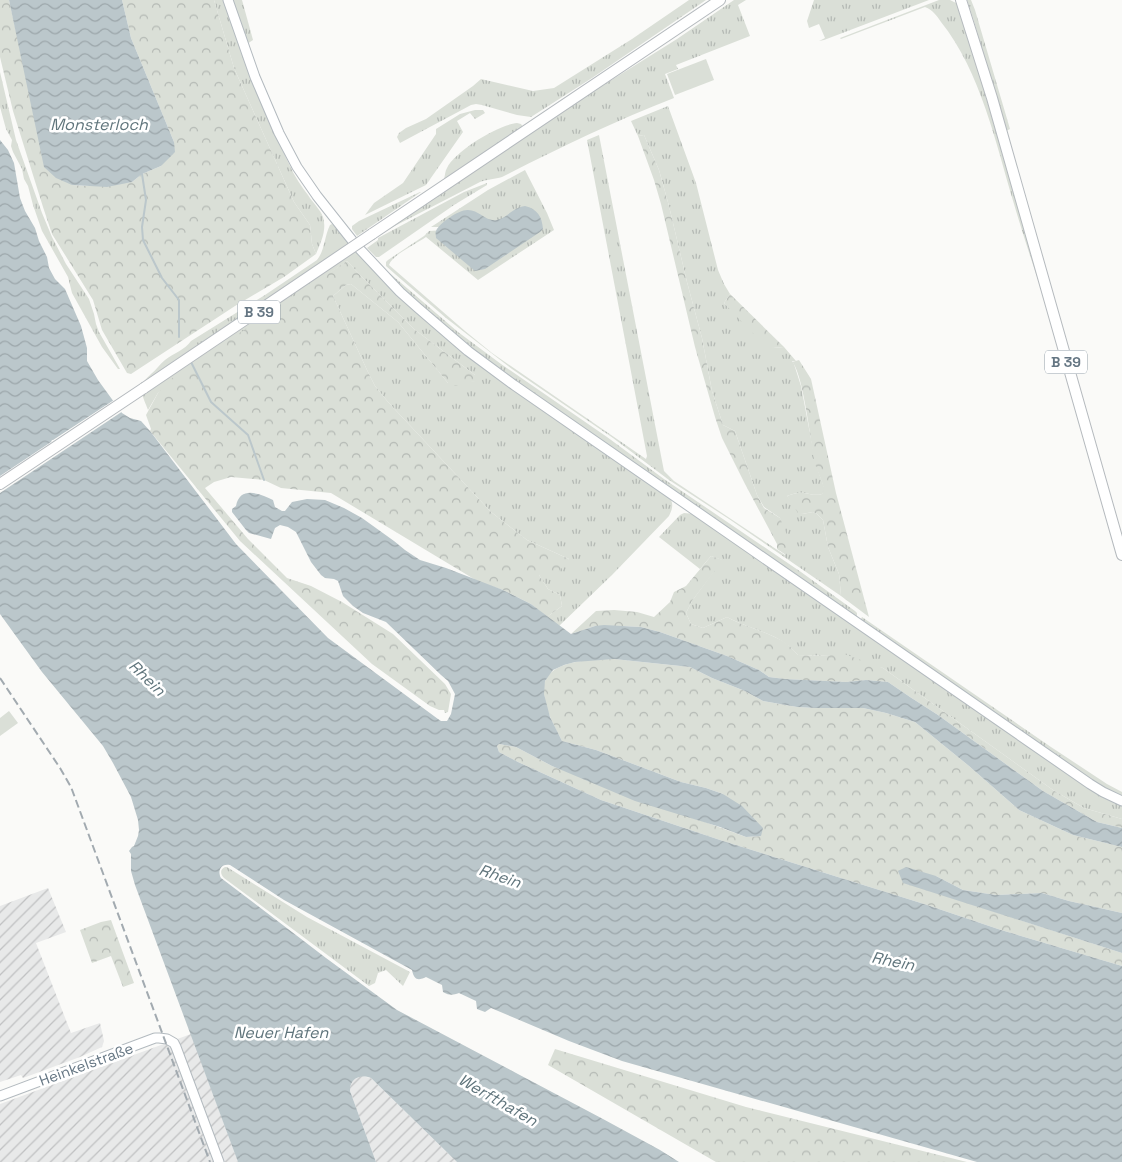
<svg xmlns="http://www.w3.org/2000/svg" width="1122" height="1162" font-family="'Space Grotesk',sans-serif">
  <defs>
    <pattern id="industrial-furrows" width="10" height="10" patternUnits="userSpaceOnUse" patternTransform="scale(1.25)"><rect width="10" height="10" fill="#e8e9e9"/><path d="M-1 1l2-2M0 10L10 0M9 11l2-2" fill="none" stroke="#c0c1c2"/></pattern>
    <pattern id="grass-tufts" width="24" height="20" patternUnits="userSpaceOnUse" patternTransform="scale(1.25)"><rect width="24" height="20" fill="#dadfd7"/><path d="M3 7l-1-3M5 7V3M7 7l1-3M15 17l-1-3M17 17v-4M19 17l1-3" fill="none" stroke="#b4b9b4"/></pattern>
    <pattern id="forest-crowns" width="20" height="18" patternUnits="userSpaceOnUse" patternTransform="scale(1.25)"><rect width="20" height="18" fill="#dadfd7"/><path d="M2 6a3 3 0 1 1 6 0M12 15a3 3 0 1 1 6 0" fill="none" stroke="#b4b9b4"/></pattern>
    <pattern id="water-waves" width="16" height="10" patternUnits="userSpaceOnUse" patternTransform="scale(1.25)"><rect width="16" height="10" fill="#bbc7cb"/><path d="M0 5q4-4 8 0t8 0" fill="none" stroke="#9ca6aa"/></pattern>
  </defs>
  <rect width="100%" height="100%" fill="#fafaf8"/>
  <!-- industrial -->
  <g fill="url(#industrial-furrows)">
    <polygon points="48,888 66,932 36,943 71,1033 100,1023 104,1041 102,1047 80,1057 23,1078 21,1075 0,1082 0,906"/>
    <polygon points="191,1034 238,1162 0,1162 0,1104"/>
    <polygon points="361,1076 371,1078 457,1162 376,1162 350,1091 350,1087 353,1080"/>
  </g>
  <!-- grass -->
  <g fill="url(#grass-tufts)">
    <path d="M214,0H225C230,18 236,37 242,54C256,93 272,130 290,166C295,177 301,186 308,195C313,203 320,209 323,217C327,230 321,242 316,254L312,244L310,225L294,202L234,68Z"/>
    <polygon points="232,0 242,0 253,40 247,44"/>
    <polygon points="689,0 706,0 592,78 531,117 517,115 482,105 476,104 471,105 458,112 400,143 397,137 399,133 406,128 426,119 473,86 481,79 533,91 554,88 632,39"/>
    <path d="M734,0H746L738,5L750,36L676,65L678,69L665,74L674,98C615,121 559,148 502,177C495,179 488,179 480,182L383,232L578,101L677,39Z"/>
    <polygon points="814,0 929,0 824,40 819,41 825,38 819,24 809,28 807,21"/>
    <path d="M939,0H950L956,3L961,15L974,56L1042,291C1032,263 1023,234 1014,204C996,144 981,72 941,22C937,16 933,10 925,7L841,39L840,38Z"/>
    <polygon points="967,0 971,0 975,10 1010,129 1006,131 973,18"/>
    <polygon points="0,72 16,140 42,213 52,237 66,264 89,299 94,314 96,324 99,332 120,369 118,369 102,347 72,293 68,277 42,231 33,205 28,186 24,179 22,169 13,152 11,146 12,140 6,129 0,107"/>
    <path d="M668,106L696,183L718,270L724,284L730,294L724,303L773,348L784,347L796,361H792L794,364L801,386L816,465L825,490L822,494C815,496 811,494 804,493C798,492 793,494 787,496L802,514L813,512L817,514L823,520L828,547L839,574L841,596L729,519L669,480L613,438L512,369L446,318L395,274L386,266V262L388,260L424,236L429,231L444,230L441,227H431L488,190L525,170L547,213L554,230L478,280L426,237C416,244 392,255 389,265L465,331L492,353L646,459L647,456L587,140L599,135L664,471L674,481L785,555L780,518L764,507L757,495L735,431L723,425L712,391L702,338L687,282L669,206L659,170L644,135L638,136L631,121Z"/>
    <polygon points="475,110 483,110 485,113 475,119 470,113 457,121 463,132 426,185 365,215 374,203 403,183 436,134 436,129 460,114"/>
    <path d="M517,123L521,124L523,127L444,179C445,176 445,171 447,168C455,151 498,125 517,123Z"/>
    <polygon points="487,183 487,185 454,205 379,257 376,257 367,248 378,240 378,238 464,192"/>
    <polygon points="420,192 421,192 357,236 352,229 352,226 359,221"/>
    <path d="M332,224C344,232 360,256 371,267C405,302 439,334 477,363L668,496C674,502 673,508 669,516L612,575L559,626L547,617L562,606L560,595L548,589L539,575L569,559L527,540L491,512L388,402L375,386L367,370L333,296L346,285L351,284L398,322L448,383L475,381V375L414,329L362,277L347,261L158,393L148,410C146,404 142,397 142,391C141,383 146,379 151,374C156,370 160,364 165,360C174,353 185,350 191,341L265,295L317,260C325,250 324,237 330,225Z"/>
    <polygon points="386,270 458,332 501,364 607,437 664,479 801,572 855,611 857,613 857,619 759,550 491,364 457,338 417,303 386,271"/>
    <path d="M684,513L695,514L1122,805V819L1084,808L1053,790L883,668L830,656L798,655C794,651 791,647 786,644C770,632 745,627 727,617L703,628L691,624L686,613L692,601L722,560L711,556L700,569L659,537L680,515Z"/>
    <polygon points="862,617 1051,747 1107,784 1122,792 1122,798 1102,787 861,621"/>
    <path d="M225,867H227L307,917L410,972L403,986L386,970L378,973L375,983L369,986L224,878C220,874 220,869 225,867Z"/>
  </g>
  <!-- forest -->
  <g fill="url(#forest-crowns)">
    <polygon points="0,0 9,0 24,67 72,185 89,186 132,182 142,174 161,166 174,142 131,38 122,0 214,0 234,68 294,202 310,225 312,244 316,254 284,277 235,306 131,374 127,373 102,330 93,300 52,234 43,207 13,111 0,57"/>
    <polygon points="644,135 659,170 669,206 687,282 702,338 712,391 723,425 735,431 757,495 764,508 780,518 787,535 788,544 786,555 777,549 777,544 745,484 722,438 715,417 695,347 661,204 654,180 638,136"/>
    <polygon points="347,261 362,277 414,329 475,375 475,381 455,386 448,383 398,322 351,284 346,285 333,296 367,370 375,386 388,402 491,512 527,540 569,559 557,574 539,575 548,589 560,595 562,606 547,617 531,604 503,590 479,582 331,493 281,488 264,480 231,477 214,482 205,488 248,539 287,578 311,586 342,602 393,634 445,684 451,694 448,712 445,713 444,710 439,710 430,706 372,664 240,541 150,431 151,429 146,415 158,393 171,379"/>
    <polygon points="730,294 784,347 773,348 766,347 724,303"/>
    <path d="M799,360L811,379L836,493L869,617L841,596L839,574L828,547L823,520L817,514L813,512L802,514L798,513L787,496C793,494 798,492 804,493C811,494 815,496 822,494L824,489C822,481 818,472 815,464C811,444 803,372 792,362Z"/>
    <path d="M711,556L723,560L692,601L686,613L691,624L703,628L727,617C745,627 770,632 787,644C791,647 794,651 798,655L829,656L836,651L883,668L1053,790L1084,808L1122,819V828L1097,822L1043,791L938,715L910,697L888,682L866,680L846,682L785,679L769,677L759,670L727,656L660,632L641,627L624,626H595L571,634L596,611L614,610L637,612L654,617L670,602L674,592L686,586Z"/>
    <path d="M614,659L690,667L712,678L745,691L763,701L797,707L815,708H863L886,713L915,722L969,766L1019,810L1073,835L1122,847V913L1069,901L1042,893L996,895L963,890L936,876L903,882L1122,953V966L1001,930L924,904L723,841L601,800L518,762L499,752L497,746L499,744L516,747L552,766L746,837L761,836L723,794L706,788L681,782L596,750L562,741C555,727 545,710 544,694C540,659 590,660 614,659Z"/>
    <polygon points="111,920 134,983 123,987 111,956 92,963 80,930 101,922"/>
    <polygon points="555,1049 746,1107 967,1162 716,1162 548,1065"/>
  </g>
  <!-- pitch -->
  <g fill="#dadfd7">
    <polygon points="706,59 714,80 675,95 667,74"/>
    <polygon points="9,711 18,723 0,736 0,718"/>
  </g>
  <!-- water -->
  <g fill="url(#water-waves)">
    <polygon points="9,0 122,0 131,38 174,142 175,152 161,166 142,174 132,182 107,187 72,185 56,178 44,167"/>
    <path d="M0,140L8,150L14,163L20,198L25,211L35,228L39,241L47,257L49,268L55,279L65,289L81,326L87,348V361L98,380L122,413L130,418L141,421L150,431L236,544L328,638L438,719L441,721H447L451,714L455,694L448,681L441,675L386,622L363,613L353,606L343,596L338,581L334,579L325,578L321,575L311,562L296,532L288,527L280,525L275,528L271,539L249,533L246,530L232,512V509L236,506C240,485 261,494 273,500L275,507L282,511H285L292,502L307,499L325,500L344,508L362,518L394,541L405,550L420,560L446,568L503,590L531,604L571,634L595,626L604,625L641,627L660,632L727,656L759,670L769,677L785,679L846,682L866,680L888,682L910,697L938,715L1043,791L1097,822L1122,828V847L1073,835L1019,810L969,766L915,722L886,713L863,708H815L797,707L763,701L745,691L712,678L690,667L614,659L575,662L564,665L553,670L545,681L544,694L550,717L562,741L596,750L681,782L706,788L723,794L742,806L763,828L761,836L746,837L720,827L635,801L552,766L516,747L499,744L497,746L499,752L518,762L601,800L723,841L924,904L1001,930L1122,966V1162H977L622,1061L569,1041L491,1008L485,1012L477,1009L476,1001L459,993C453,995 450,996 443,992L442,985L426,977C418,981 414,980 412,970L284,900L230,865C221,863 217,871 221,878L292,932L326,958L397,1010L603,1119L660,1150L679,1162H457L371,1078C360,1074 350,1078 350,1091L376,1162H238L135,885L131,871V854L129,851L132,847L134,846L138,836L139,830L138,820L131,797L113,763L103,746L42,672L0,614Z"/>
    <path d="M525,206C537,209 542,216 543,229L540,232L485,269L475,271L436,238C436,235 435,233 436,231C439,223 460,209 468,210C479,210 486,222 497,220C507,218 512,208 525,206Z"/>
    <polygon points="906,867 936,876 963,890 996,895 1042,893 1069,901 1122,913 1122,953 903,883 898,871"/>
  </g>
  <!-- pier -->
  <polygon fill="#fafaf8" points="114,400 123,411 0,493 0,476 51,442 52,440 53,440"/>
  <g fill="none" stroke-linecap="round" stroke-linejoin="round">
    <!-- stream -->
    <g stroke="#bbc7cb" stroke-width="2">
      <polyline points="142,174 146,200 142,227 143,240 162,278 179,300 179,337"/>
      <polyline points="191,362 211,402 248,435 264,480"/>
    </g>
    <!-- secondary casing -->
    <g stroke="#b3babf" stroke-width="11">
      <g id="secondary">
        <polyline points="228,0 255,77 279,133 297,167 317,196 355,244 400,292 418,308 468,351 514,385 1090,784 1103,792 1122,801"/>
        <polyline points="0,1096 155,1038 159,1038 167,1039 174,1043 176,1047 219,1162"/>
      </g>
    </g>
    <!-- primary casing -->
    <g stroke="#b5babe" stroke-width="12">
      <g id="primary">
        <polyline points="961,0 992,98 1122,555"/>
        <polyline points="372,234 720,0"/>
        <polyline points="0,484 144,388"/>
      </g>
    </g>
    <!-- secondary -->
    <use href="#secondary" stroke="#fff" stroke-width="9"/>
    <!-- primary -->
    <use href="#primary" stroke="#fff" stroke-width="10"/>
    <!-- rail -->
    <polyline stroke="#a2aab0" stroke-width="2" stroke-dasharray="8 4" stroke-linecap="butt" points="0,678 60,768 71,787 210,1162"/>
    <!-- primary-bridge casing -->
    <g stroke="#b5babe" stroke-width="12" stroke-linecap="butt">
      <polyline id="primary-bridge" points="144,388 372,234"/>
    </g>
    <!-- primary-bridge -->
    <use href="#primary-bridge" stroke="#fff" stroke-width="10"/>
  </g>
  <g text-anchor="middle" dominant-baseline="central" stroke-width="5" stroke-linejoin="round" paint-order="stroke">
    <!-- shield labels -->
    <g fill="#fff" stroke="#939fa8" stroke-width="1">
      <rect x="238" y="300.5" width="42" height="23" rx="4"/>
      <rect x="1045" y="350.5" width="42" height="23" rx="4"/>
    </g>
    <g font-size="14" font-weight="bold" fill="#657683">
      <text x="259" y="312">B 39</text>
      <text x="1066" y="362">B 39</text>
    </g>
    <!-- street labels -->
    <g font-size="15" fill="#657683" stroke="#fff">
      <text transform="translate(86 1064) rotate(-20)">Heinkelstraße</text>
    </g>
    <!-- water labels -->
    <g font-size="16" font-style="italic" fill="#60757c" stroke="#fff">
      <text x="99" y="124">Monsterloch</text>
      <text transform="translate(147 678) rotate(44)">Rhein</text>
      <text transform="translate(500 876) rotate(19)">Rhein</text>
      <text transform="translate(893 961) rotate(11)">Rhein</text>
      <text x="281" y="1032">Neuer Hafen</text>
      <text transform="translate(498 1100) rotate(30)">Werfthafen</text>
    </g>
  </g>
</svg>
